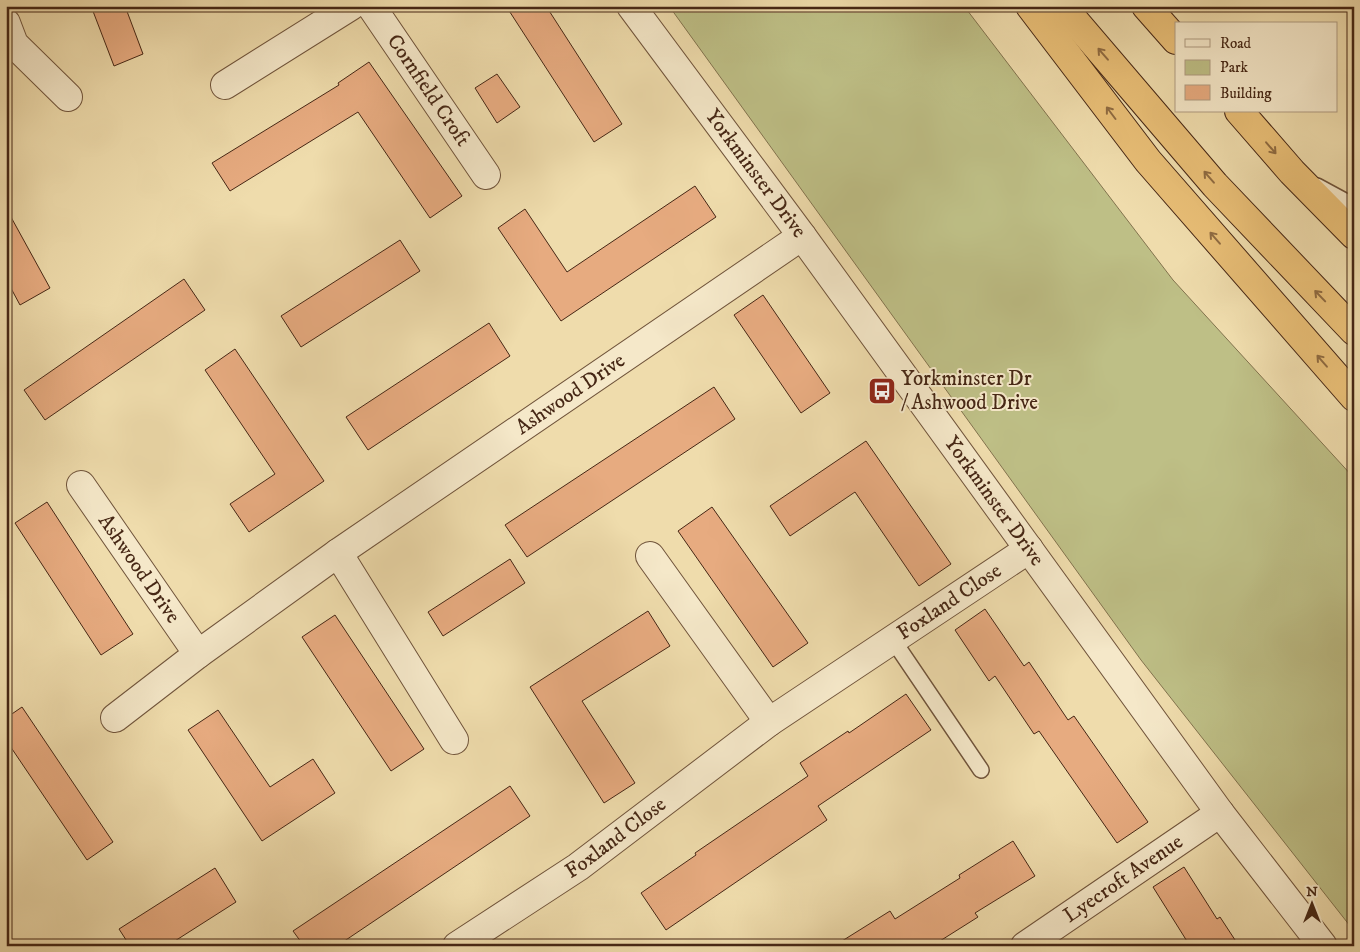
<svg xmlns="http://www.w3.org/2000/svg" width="1360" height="952" font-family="'IM FELL DW Pica',serif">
  <rect width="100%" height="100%" fill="#efdcac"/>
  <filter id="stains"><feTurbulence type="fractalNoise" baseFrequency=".004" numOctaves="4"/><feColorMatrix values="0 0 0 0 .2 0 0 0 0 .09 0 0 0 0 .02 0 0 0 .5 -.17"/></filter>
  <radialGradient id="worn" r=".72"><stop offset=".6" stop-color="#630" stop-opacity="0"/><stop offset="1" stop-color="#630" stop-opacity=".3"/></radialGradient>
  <!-- green -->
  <polygon fill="#bebf86" stroke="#82734e" points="669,6 964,6 1173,280 1354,478 1354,931 1141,660"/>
  <!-- building -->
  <g fill="#e7ab80" stroke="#462715">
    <polygon points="91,6 125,6 143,54 114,66"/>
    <polygon points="506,6 546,6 622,124 594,142"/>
    <polygon points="369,62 462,196 430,218 358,112 230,191 212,163 339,85 338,83"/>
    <polygon points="497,74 520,107 497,123 475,88"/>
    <polygon points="695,186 716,217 561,321 498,228 525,209 567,272"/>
    <polygon points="6,208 50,288 20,305 6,279"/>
    <polygon points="400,240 420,271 301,347 281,316"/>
    <polygon points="184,279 205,310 45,420 24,390"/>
    <polygon points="763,295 830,393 801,413 734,315"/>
    <polygon points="489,323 510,356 368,450 346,417"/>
    <polygon points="235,349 324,481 249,532 230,504 275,474 205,370"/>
    <polygon points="714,387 735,419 527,557 505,525"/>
    <polygon points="866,441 951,564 919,586 855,492 790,536 770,506"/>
    <polygon points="47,502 133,634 101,655 15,523"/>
    <polygon points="712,507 808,643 773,667 678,531"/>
    <polygon points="510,559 525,583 443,636 428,612"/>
    <polygon points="985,609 1024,666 1029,662 1068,720 1074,716 1148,822 1117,843 1039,731 1034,734 995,676 989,681 955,630"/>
    <polygon points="648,611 670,646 582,701 635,783 604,803 530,687"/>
    <polygon points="335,615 424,749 391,771 302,637"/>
    <polygon points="906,694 931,730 818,806 827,820 666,930 641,893 696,855 695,853 808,776 800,763 848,731 849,733"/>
    <polygon points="22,707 113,842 87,860 6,740 6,718"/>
    <polygon points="218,710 270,787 313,759 335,793 262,841 188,730"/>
    <polygon points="510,786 530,816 337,946 304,946 293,931"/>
    <polygon points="1013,841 1035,876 975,913 978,917 932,946 834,946 890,911 895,919 960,878 959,875"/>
    <polygon points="1184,867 1217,919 1220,917 1239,946 1190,946 1153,887"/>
    <polygon points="215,868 236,902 167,946 130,946 119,929"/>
  </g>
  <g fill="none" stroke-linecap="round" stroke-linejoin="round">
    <!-- service casing -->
    <g stroke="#70543b" stroke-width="18">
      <g id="service">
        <polyline points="1317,186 1354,206"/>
        <polyline points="893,640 981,770"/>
      </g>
    </g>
    <!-- minor casing -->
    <g stroke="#70543b" stroke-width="30">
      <g id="minor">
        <path id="s1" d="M371,6L486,175"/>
        <polyline points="6,23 14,44 68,97"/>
        <polyline points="225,85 351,6"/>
        <path id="s2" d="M81,485L198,654"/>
        <polyline points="338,553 454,740"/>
        <polyline points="650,556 769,722"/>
        <path id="s3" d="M115,718L198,654L338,553L802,236"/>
        <path id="s4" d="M457,946L578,867L769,722L1029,549"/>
        <path id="s5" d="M1025,946L1220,813"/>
      </g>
    </g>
    <!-- tertiary casing -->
    <g stroke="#70543b" stroke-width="30">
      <g id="tertiary">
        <path id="s6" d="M631,6L802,236L1220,813L1323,946"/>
      </g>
    </g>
    <!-- motorway casing -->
    <g stroke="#462715" stroke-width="30">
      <g id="motorway">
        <polyline points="1030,6 1148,161 1354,397"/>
        <polyline points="1062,6 1215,185 1354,331"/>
        <polyline points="1146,6 1176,40"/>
        <polyline points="1239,111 1292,172 1354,235"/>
      </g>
    </g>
    <!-- service -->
    <use href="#service" stroke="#f5e8c9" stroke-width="15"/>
    <!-- minor -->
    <use href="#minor" stroke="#f5e8c9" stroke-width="28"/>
    <!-- tertiary -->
    <use href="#tertiary" stroke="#f5e8c9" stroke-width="28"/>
    <!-- motorway -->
    <use href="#motorway" stroke="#e8be76" stroke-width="28"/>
  </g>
  <!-- one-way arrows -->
  <defs><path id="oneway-shaft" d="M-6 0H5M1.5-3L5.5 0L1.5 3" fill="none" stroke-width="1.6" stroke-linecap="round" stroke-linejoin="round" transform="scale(1.25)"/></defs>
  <g stroke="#8f6b41">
    <use href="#oneway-shaft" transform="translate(1103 54) rotate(-131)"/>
    <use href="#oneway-shaft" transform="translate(1111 113) rotate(-127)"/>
    <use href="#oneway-shaft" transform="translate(1271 148) rotate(49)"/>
    <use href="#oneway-shaft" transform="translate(1209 177) rotate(-131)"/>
    <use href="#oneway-shaft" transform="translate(1215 238) rotate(-131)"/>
    <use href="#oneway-shaft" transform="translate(1320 296) rotate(-134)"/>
    <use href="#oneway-shaft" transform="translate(1322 361) rotate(-131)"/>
  </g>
  <!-- icons -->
  <defs>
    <g id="bus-square" transform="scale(1.4375)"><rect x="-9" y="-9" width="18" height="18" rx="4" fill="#8f2418" stroke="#f5e8c9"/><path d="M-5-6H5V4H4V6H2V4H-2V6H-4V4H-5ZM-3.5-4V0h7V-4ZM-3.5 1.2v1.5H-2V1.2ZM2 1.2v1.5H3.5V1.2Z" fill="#fff"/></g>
  </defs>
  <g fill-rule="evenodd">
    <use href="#bus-square" x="882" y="391"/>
  </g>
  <g text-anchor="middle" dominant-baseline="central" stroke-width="4" stroke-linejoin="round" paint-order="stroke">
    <!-- street labels -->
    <g font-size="21" fill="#462715" stroke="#f5e8c9">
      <text stroke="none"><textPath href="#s1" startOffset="102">Cornfield Croft</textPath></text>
      <text stroke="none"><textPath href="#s6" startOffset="209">Yorkminster Drive</textPath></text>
      <text stroke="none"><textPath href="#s3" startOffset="559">Ashwood Drive</textPath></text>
      <text stroke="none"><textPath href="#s6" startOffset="614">Yorkminster Drive</textPath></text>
      <text stroke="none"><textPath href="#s2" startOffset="102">Ashwood Drive</textPath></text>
      <text stroke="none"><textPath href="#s4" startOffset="601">Foxland Close</textPath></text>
      <text stroke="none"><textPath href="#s4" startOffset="192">Foxland Close</textPath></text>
      <text stroke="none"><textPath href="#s5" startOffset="119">Lyecroft Avenue</textPath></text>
    </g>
    <!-- poi labels -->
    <g font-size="21" fill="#462715" stroke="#f5e8c9" text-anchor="start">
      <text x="901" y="379">Yorkminster Dr<tspan x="901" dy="24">/ Ashwood Drive</tspan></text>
    </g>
  </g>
  <!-- margin -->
  <rect width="1360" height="952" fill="none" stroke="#efdcac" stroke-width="25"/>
  <rect x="8" y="8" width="1345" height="937" fill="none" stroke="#462715" stroke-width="2.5"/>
  <rect x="12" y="12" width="1335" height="927" fill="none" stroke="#462715"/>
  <!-- legend -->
  <rect x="1175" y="22" width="162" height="90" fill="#f5e8c9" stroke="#af9b81"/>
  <rect x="1185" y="39" width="25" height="8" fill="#f5e8c9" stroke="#af9b81"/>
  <text x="1220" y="48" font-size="15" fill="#462715">Road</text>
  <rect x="1185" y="60" width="25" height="15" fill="#bebf86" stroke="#af9b81"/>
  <text x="1220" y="72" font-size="15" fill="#462715">Park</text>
  <rect x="1185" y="85" width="25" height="15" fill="#e7ab80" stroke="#af9b81"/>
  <text x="1220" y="98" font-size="15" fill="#462715">Building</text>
  <!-- north arrow -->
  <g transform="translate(1312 904)" stroke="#f5e8c9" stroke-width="4" paint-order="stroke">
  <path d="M0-4L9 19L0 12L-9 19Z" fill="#462715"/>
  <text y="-8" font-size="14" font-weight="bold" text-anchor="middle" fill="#462715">N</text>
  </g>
  <rect width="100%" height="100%" filter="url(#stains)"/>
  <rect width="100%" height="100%" fill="url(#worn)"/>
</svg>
